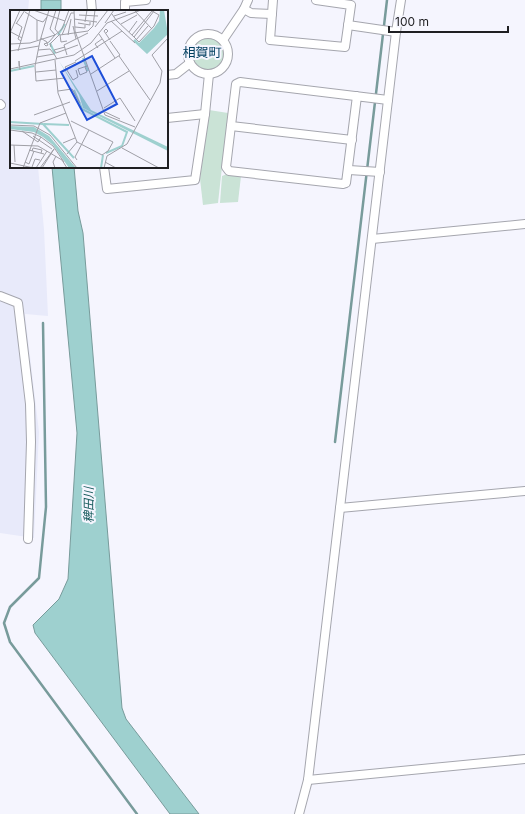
<svg xmlns="http://www.w3.org/2000/svg" width="525" height="814" font-family="Inter,'Noto Sans JP',sans-serif">
  <rect width="100%" height="100%" fill="#f5f5fe"/>
  <!-- built -->
  <polygon fill="#e8eafa" points="0,0 29,0 28,11 11,11 11,167 38,167 44,229 48,316 25,314 39,432 34,538 0,533"/>
  <!-- green -->
  <g fill="#cae3d6">
    <circle cx="209" cy="53" r="17"/>
    <polygon points="209,110 228,113 218,203 203,205 200,179"/>
    <polygon points="227,174 241,176 238,202 220,203 222,176"/>
  </g>
  <!-- water -->
  <g fill="#9ed0cf" stroke="#789b9b">
    <rect x="41" y="0" width="20" height="11"/>
    <polygon points="52,167 74,167 78,211 83,233 122,708 126,719 199,814 170,814 35,633 33,625 59,599 68,579 77,433"/>
  </g>
  <g fill="none" stroke-linecap="round" stroke-linejoin="round">
    <!-- stream -->
    <g stroke="#789b9b" stroke-width="2.5">
      <polyline points="43,323 46,507 39,578 10,607 4,623 10,642 137,814"/>
      <polyline points="335,442 387,0"/>
    </g>
    <!-- minor casing -->
    <g stroke="#a5a6ae" stroke-width="10">
      <g id="minor">
        <polyline points="91,0 92,11"/>
        <polyline points="273,0 270,40 345,47 351,5 316,0"/>
        <polyline points="244,9 251,13 272,14"/>
        <polyline points="125,11 125,2 146,0"/>
        <polyline points="348,25 396,32"/>
        <circle cx="208" cy="54" r="20"/>
        <polyline points="223,40 244,9 248,0"/>
        <polyline points="167,75 176,74 190,63"/>
        <polyline points="357,96 346,183 343,184 229,171 226,167 236,84 240,82 388,100"/>
        <polyline points="0,104 1,105"/>
        <polyline points="167,118 205,114"/>
        <polyline points="231,126 352,140"/>
        <polyline points="104,167 107,189 195,180 205,114 209,74"/>
        <polyline points="349,170 380,172"/>
        <polyline points="372,239 525,224"/>
        <polyline points="0,296 18,303 30,404 31,442 28,539"/>
        <polyline points="340,508 525,491"/>
        <polyline points="308,780 525,759"/>
        <polyline points="299,814 308,780 396,32 401,0"/>
      </g>
    </g>
    <!-- minor -->
    <use href="#minor" stroke="#fff" stroke-width="8"/>
  </g>
  <g text-anchor="middle" dominant-baseline="central" stroke-width="4" stroke-linejoin="round" paint-order="stroke">
    <!-- water labels -->
    <g font-size="12" font-style="italic" fill="#195c5d" stroke="#f5f5fe">
      <text transform="translate(88 505) rotate(-90)">稗田川</text>
    </g>
    <!-- quarter labels -->
    <g font-size="13" fill="#023f60" stroke="#f5f5fe">
      <text x="202" y="52">相賀町</text>
    </g>
  </g>
  <!-- overview -->
  <g transform="translate(10 10)">
    <rect width="158" height="158" fill="#f5f5fe"/>
    <path d="M150,0H154L158,24L137,44L123,31L125,29L129,33L144,18L149,11ZM49,51L81,100L158,137V141L73,98L69,85ZM0,116L24,117L39,126L66,158H59L43,135L33,127L24,122L0,119Z" fill="#9ed0cf"/>
    <path fill="none" stroke="#9ed0cf" stroke-width="2" d="M48,25L55,14M40,33L45,44M73,48L78,61M0,61L24,56M64,80L72,99L117,122L112,136L96,143M0,112L33,114L64,148M34,114L59,115M91,158L93,145"/>
    <path fill="none" stroke="#9f9fa6" stroke-width="1" d="M23,0L55,11M39,0L30,31L25,56L26,71L55,68M50,0L45,19L50,25L78,21L83,16L85,0M64,0L65,21L95,105L125,117M124,0L142,19M15,2L27,10V30M102,4L106,10L124,27L129,32L144,16L149,5L142,1L122,25M69,5L88,6M104,6L116,2M64,9L87,12M27,10L33,12L37,7M101,11L125,33M75,12L77,0M6,13L12,17L8,29L11,31M68,13L80,15V12M95,13L104,0M6,14L15,0M111,14L127,5M63,16L66,29M65,17L75,18V15M85,17L98,0M1,22L12,28M119,22L127,11M0,23L10,0M96,23L98,21L96,19L94,21L100,30M89,24L105,48M45,25L40,19L46,0M50,25L51,32L57,31M52,25L61,3H64M58,25L61,9M124,27L144,1M31,28L35,31H36L38,35L36,36L34,34L37,33L39,32L45,25M126,30L138,16M0,34L20,33L45,25L52,19L59,0M41,37L40,34L49,25M55,37L44,40L46,43L68,35M88,38L85,34L92,29M28,40L40,39L44,44M0,41L29,36M8,41L20,0M57,45L54,35L78,23M109,46L140,90M27,47L44,44L47,49M45,50L48,83L67,132L57,144M65,51L112,21M66,52L55,57L63,70L68,67L66,60M9,56V51L10,60M75,57L77,62L70,65L68,59L77,56M0,59L64,45L81,33L97,13L131,0M26,62L46,60M81,64L110,45L100,31M48,81L62,79L70,93M87,81L119,61M94,98L110,88L125,111M95,102L110,109M24,105L60,92M61,111L103,132L98,141L92,145L67,132M0,115L24,116L40,125L67,158M0,120L22,123L31,127L43,136L54,152M12,121L28,132L31,127M23,126L42,139M53,133L65,128M0,135L28,136L52,150L57,158M4,135L5,152M112,138L149,158M19,140L34,144M22,141L23,138L32,140L31,143M67,150L65,147L79,120M15,152L19,154L24,141M95,152L106,158M0,153L24,158M22,157L25,149L30,150M13,158L30,113L56,103M26,158L37,141M30,158L44,139L32,158M45,158L43,152L46,146M94,158L97,146L117,134L150,73L152,61L142,45L158,28"/>
    <path fill="#1d4ed8" fill-opacity="0.15" stroke="#1d4ed8" stroke-width="2" d="M82,46L107,94L77,110L51,62Z"/>
    <rect width="158" height="158" fill="none" stroke="#1f1f22" stroke-width="2"/>
  </g>
  <!-- scale -->
  <path d="M389 26v6h119v-6" fill="none" stroke="#1f1f22" stroke-width="2"/>
  <text x="395" y="26" font-size="12" fill="#1f1f22" stroke="#f5f5fe" stroke-width="3" paint-order="stroke">100 m</text>
</svg>
